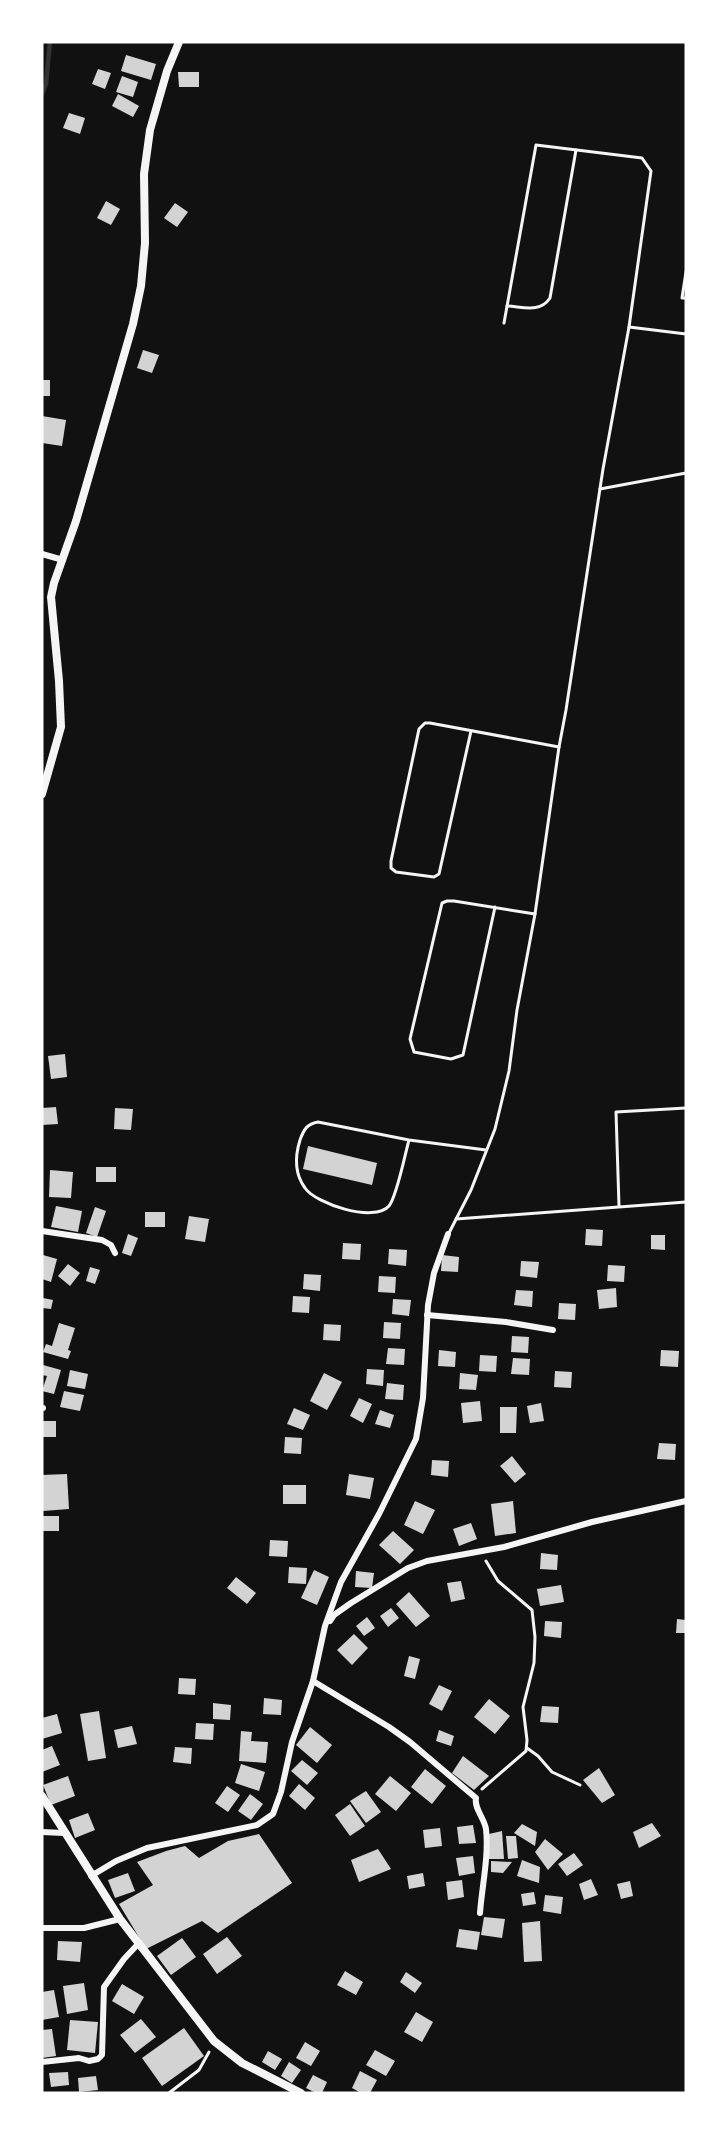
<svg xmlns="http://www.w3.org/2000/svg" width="728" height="2135" font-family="Poppins,sans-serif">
  <rect width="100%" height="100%" fill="#111"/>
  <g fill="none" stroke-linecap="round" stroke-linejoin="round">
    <!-- stream -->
    <polyline stroke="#333" stroke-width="4.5" points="42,94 46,84 50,42"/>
  </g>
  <!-- building -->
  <g fill="#d3d3d3">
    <polygon points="126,55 156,64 151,80 121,71"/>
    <polygon points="98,69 111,73 105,89 92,84"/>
    <polygon points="178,72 199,72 199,87 179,87"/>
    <polygon points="122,76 138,82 133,97 116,92"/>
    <polygon points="118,94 139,106 133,117 112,106"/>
    <polygon points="69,113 85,118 80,134 63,128"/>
    <polygon points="106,201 120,209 111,225 97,218"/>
    <polygon points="175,203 188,212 177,227 164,218"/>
    <polygon points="143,350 159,355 152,373 137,368"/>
    <rect x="42" y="380" width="8" height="16"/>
    <polygon points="42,416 66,420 62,446 42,443"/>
    <polygon points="65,1054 67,1077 51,1079 48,1056"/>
    <polygon points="56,1107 58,1124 42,1125 42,1108"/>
    <polygon points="115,1108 133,1109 131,1130 114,1129"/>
    <polygon points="308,1146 377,1163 372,1185 303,1169"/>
    <rect x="96" y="1167" width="20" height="15"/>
    <polygon points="50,1170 73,1172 71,1198 49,1197"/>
    <polygon points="56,1206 82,1211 78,1232 51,1227"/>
    <polygon points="95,1207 106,1211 97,1237 86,1233"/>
    <rect x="145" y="1212" width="20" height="15"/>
    <polygon points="189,1216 209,1219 205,1242 185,1239"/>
    <polygon points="586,1229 603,1230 602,1246 585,1245"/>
    <polygon points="128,1234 138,1238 131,1256 122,1253"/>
    <polygon points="651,1235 665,1235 665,1250 651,1249"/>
    <polygon points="343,1243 361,1244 360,1260 342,1259"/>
    <polygon points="389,1249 407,1250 406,1266 388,1264"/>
    <polygon points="43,1255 57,1259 51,1282 42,1279"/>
    <polygon points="442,1255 459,1257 458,1272 441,1271"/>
    <polygon points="521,1261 539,1262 537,1278 520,1276"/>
    <polygon points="68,1264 80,1273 70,1286 58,1276"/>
    <polygon points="608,1265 625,1266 624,1282 607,1281"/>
    <polygon points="90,1267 100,1270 95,1284 86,1281"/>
    <polygon points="304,1274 321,1275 320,1291 303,1289"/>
    <polygon points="379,1276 396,1277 395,1293 378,1292"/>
    <polygon points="616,1288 617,1307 599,1309 597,1290"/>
    <polygon points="516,1290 533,1291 532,1307 514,1305"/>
    <polygon points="293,1296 310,1297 309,1313 292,1312"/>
    <polygon points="43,1298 53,1300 51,1309 42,1308"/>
    <polygon points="393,1299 411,1300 409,1316 392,1314"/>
    <polygon points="559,1303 576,1304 575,1320 558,1319"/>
    <polygon points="384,1322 401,1323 400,1339 383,1338"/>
    <polygon points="59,1323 75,1328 68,1350 71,1351 68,1359 43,1352 46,1344 52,1346"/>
    <polygon points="324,1324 341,1325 340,1341 323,1340"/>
    <polygon points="512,1336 529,1337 528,1353 511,1352"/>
    <polygon points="388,1348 405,1349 404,1365 386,1364"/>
    <polygon points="439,1350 456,1352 455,1367 438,1366"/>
    <polygon points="661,1350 679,1351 678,1367 660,1366"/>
    <polygon points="480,1355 497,1356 496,1372 479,1371"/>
    <polygon points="513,1358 530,1359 529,1375 511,1374"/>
    <polygon points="43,1365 61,1370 54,1394 42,1391 47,1376 42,1375"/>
    <polygon points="367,1369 384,1370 383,1386 366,1384"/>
    <polygon points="70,1370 88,1374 85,1389 67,1386"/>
    <polygon points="555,1371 572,1372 571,1388 554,1387"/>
    <polygon points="324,1373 342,1382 327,1410 310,1401"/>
    <polygon points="460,1373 478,1375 476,1390 459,1389"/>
    <polygon points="387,1383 404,1385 403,1400 385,1399"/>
    <polygon points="64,1391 84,1395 80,1411 60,1407"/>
    <polygon points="359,1398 372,1404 363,1423 350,1416"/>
    <polygon points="480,1401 482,1421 463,1423 461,1403"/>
    <polygon points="541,1403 544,1421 530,1423 527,1406"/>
    <polygon points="500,1407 517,1407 516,1433 500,1433"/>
    <polygon points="294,1408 310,1415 303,1430 287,1424"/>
    <polygon points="380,1410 394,1415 390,1428 375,1424"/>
    <rect x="42" y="1421" width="14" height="16"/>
    <polygon points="285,1437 302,1438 301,1454 284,1453"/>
    <polygon points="659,1443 676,1444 675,1460 657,1459"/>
    <polygon points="512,1456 526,1474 515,1483 500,1466"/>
    <polygon points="432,1460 449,1461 448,1477 431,1475"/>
    <polygon points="67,1474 69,1509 43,1511 42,1475"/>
    <polygon points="349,1474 374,1478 370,1499 346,1495"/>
    <rect x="283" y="1485" width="23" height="19"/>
    <polygon points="415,1501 435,1510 423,1534 404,1525"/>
    <polygon points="513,1501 516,1533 495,1536 491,1504"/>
    <rect x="42" y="1516" width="17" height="15"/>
    <polygon points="471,1523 477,1539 459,1546 453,1529"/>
    <polygon points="393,1531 414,1550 400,1564 379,1545"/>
    <polygon points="270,1540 288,1541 287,1557 269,1556"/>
    <polygon points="541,1553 558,1555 557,1570 540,1569"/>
    <polygon points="289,1567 307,1568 306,1584 288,1583"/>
    <polygon points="314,1570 329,1577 317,1605 301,1598"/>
    <polygon points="356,1571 374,1573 372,1588 355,1587"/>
    <polygon points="236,1577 256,1593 247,1604 227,1588"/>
    <polygon points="461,1581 465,1599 451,1602 447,1583"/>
    <polygon points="561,1585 564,1602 540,1606 537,1589"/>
    <polygon points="409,1592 430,1616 416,1627 396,1604"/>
    <polygon points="391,1608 399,1618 388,1627 380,1616"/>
    <polygon points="367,1617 375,1628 364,1636 356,1626"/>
    <polygon points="677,1619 686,1620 686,1633 676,1633"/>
    <polygon points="545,1621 562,1622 561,1638 544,1636"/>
    <polygon points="354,1634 368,1648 352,1665 337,1650"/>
    <polygon points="409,1656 420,1659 415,1679 404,1676"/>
    <polygon points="179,1678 196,1679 195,1695 178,1694"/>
    <polygon points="439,1685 452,1691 442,1711 429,1704"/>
    <polygon points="264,1698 282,1700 281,1715 263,1714"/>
    <polygon points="489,1699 510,1716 495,1734 474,1717"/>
    <polygon points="213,1703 231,1705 230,1720 213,1719"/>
    <polygon points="542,1706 559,1707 558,1723 540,1722"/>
    <polygon points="99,1711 106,1758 88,1761 80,1714"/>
    <polygon points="57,1714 62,1733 42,1739 42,1718"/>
    <polygon points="196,1723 214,1724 213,1740 195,1739"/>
    <polygon points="132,1726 137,1744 118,1748 114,1730"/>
    <polygon points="310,1727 332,1745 317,1763 296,1745"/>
    <polygon points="439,1730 454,1736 451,1746 436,1741"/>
    <polygon points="241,1731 252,1732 251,1741 268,1742 266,1763 239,1761"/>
    <polygon points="52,1746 60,1765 42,1772 42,1750"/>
    <polygon points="175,1747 192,1748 191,1764 173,1762"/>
    <polygon points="463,1756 489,1776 474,1790 452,1773"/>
    <polygon points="302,1760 318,1773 307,1785 291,1771"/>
    <polygon points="241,1764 265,1772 259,1791 235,1783"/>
    <polygon points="599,1768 615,1795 602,1803 583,1780"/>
    <polygon points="425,1769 446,1786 432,1804 411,1787"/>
    <polygon points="68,1776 75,1796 51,1805 43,1785"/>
    <polygon points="390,1776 411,1793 396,1811 375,1794"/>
    <polygon points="299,1784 315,1798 305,1810 289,1796"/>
    <polygon points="227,1786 240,1795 228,1812 215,1803"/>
    <polygon points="366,1791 381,1812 366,1823 350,1801"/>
    <polygon points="250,1794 263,1804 251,1820 238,1811"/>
    <polygon points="350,1804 365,1826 350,1836 335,1815"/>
    <polygon points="88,1813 95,1830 75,1838 69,1820"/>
    <polygon points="652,1823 661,1836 639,1848 633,1832"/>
    <polygon points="522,1824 537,1832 535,1846 514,1833"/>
    <polygon points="473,1825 476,1843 459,1844 457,1827"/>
    <polygon points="440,1828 442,1846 425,1848 423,1830"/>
    <polygon points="502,1831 504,1859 488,1859 489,1834"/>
    <polygon points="259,1834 292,1883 218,1933 202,1921 146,1949 119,1904 153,1885 137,1862 166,1851 185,1846 199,1858 228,1841"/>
    <polygon points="506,1836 516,1836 518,1858 508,1859"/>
    <polygon points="545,1839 563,1854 548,1870 535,1852"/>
    <polygon points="378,1849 391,1869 359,1882 351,1860"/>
    <polygon points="574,1853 583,1865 567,1876 558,1864"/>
    <polygon points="473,1856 475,1873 459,1876 456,1858"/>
    <polygon points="522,1860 540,1867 539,1883 517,1876"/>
    <polygon points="491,1861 512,1862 503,1873 491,1872"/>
    <polygon points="128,1873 135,1891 115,1898 108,1880"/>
    <polygon points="423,1873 425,1886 409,1889 407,1876"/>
    <polygon points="591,1879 598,1895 584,1900 579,1884"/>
    <polygon points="462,1880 464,1897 448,1900 446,1882"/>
    <polygon points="630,1881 633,1896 621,1899 617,1884"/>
    <polygon points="534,1892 536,1904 523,1906 521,1894"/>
    <polygon points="545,1895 563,1897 561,1914 543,1911"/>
    <polygon points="484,1917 505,1919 502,1938 481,1935"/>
    <polygon points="540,1921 542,1961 524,1962 522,1923"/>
    <polygon points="459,1929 480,1932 477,1950 456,1947"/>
    <polygon points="227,1937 242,1956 217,1974 203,1954"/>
    <polygon points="182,1938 196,1957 171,1975 157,1956"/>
    <polygon points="58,1941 82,1942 80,1962 57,1960"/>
    <polygon points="345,1971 363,1982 356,1995 337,1985"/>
    <polygon points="406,1972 422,1983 415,1993 400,1982"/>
    <polygon points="84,1983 88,2010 67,2014 63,1986"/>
    <polygon points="122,1984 144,1997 134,2014 112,2001"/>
    <polygon points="54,1990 59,2017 42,2020 42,1992"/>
    <polygon points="416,2012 433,2022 422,2042 404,2032"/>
    <polygon points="141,2019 156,2037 135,2053 120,2035"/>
    <polygon points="70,2020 98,2022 95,2053 67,2050"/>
    <polygon points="184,2028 204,2056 162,2086 142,2058"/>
    <polygon points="52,2029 56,2056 42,2058 42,2030"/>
    <polygon points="305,2042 320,2051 311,2066 296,2058"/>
    <polygon points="375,2050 395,2061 386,2076 366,2065"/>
    <polygon points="268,2051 282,2059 275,2070 262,2062"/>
    <polygon points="289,2062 301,2070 292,2083 281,2076"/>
    <polygon points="360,2071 377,2080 370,2093 361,2093 352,2088"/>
    <polygon points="68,2072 69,2085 51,2087 49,2073"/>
    <polygon points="313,2075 327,2082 322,2093 316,2093 306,2088"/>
    <polygon points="96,2076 98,2090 79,2092 78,2078"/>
  </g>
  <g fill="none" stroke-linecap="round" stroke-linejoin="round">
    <!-- path -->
    <g stroke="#f5f5f5" stroke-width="3">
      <polyline points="527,1748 538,1756 552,1772 580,1785"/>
      <polyline points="482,1789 526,1751 527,1740 523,1707 534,1663 535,1637 532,1610 498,1581 486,1561"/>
      <polyline points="169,2093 199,2070 209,2052"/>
    </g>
    <!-- service -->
    <g stroke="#f5f5f5" stroke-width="3">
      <polyline points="686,272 682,298 686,298"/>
      <path d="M507,306C524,307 540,313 550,298L576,150"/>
      <polyline points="504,323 536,145 642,158 651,171 629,327"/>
      <polyline points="600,489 686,473"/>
      <polyline points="471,731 439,874 434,877 396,872 391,868 391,861 419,729 425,723 430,723 559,747"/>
      <polyline points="495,907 463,1055 451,1059 414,1052 410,1039 442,903 447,901 454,901 535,914"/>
      <path d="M409,1140C405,1154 397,1196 389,1206C374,1223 316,1204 305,1188C294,1173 295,1156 300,1140C304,1129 307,1124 318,1122L409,1140L486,1150"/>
      <polyline points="619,1206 616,1112 686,1108"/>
      <polyline points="456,1219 686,1202"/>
      <polyline points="449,1233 471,1190 495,1129 509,1071 517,1010 535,914 559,747 566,710 603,469 629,327 686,334"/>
    </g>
    <!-- minor -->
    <g stroke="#f5f5f5" stroke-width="6">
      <polyline points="42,554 63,560"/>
      <polyline points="42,1231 102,1240 111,1245 115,1253"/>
      <polyline points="427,1315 506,1322 553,1330"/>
      <polyline points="42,1408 43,1408"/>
      <polyline points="330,1621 334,1615 351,1603 408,1568 427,1561 504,1547 592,1522 686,1501"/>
      <path d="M313,1681L389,1727L410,1742L476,1798C474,1809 484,1817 486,1829C489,1856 482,1886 480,1913"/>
      <polyline points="42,1832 64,1833"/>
      <polyline points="91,1876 116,1861 147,1848 257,1825 273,1814 281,1792 292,1742 313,1681 325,1626 341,1582 379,1514 416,1439 423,1398 428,1305 434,1273 448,1234"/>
      <polyline points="42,1928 84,1928 120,1919"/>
      <polyline points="42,2062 79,2058 89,2061 98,2059 102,2055 104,1987 124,1959 139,1943"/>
    </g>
    <!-- tertiary -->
    <g stroke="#f5f5f5" stroke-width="8">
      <polyline points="42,794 61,727 59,681 51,597 54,583 76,521 133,324 141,286 145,243 144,174 150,130 167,71 179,42"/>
      <polyline points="42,1796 120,1919 214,2041 242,2063 301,2093"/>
    </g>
  </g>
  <!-- border -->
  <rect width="728" height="2135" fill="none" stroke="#ffffff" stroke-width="87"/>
</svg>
